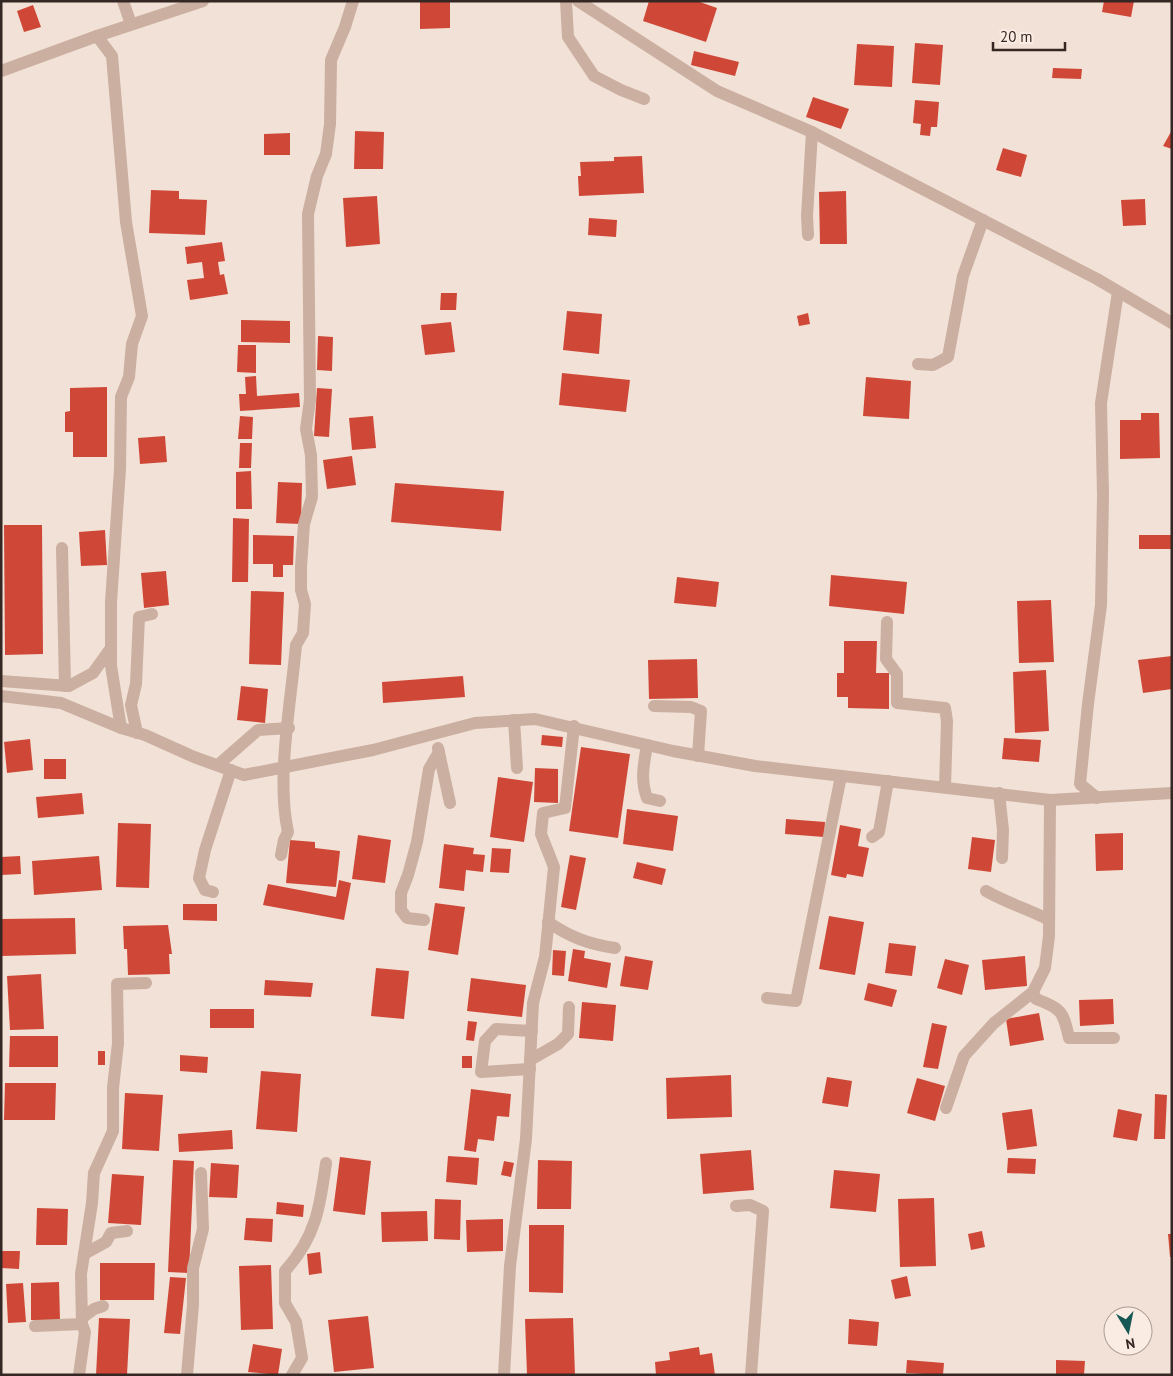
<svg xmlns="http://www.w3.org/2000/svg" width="1173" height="1376" font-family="'PT Sans',sans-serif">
  <rect width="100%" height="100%" fill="#f2e1d6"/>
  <!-- building -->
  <g fill="#cf4837">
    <polygon points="420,1 450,1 450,28 420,29"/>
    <polygon points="649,1 697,1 717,8 706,42 643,21"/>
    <polygon points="1104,1 1134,1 1131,17 1102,12"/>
    <polygon points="33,5 41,27 24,32 17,11"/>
    <polygon points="915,43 943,45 940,85 912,83"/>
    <polygon points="857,44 894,46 892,87 854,85"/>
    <polygon points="694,51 739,62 735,76 691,65"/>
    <polygon points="1053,68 1082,69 1081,79 1052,78"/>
    <polygon points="813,97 849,109 841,129 806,117"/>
    <polygon points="915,100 939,102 937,127 931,127 930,136 920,135 921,124 913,123"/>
    <polygon points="1172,130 1172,149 1163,146"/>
    <polygon points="355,131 384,132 383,169 354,169"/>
    <polygon points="290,133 290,155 264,155 264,134"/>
    <polygon points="1003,148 1027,155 1021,177 996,170"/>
    <polygon points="642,156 644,193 579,196 578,176 581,176 580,162 614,161 614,157"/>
    <polygon points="151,190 179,191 179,199 207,200 205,235 149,233"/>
    <polygon points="846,191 847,244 820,244 819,192"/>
    <polygon points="377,196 380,244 346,247 343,198"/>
    <polygon points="1145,199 1146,225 1123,226 1121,200"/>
    <polygon points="589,218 617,220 616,237 588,235"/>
    <polygon points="222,242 225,261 218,262 220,275 224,274 228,294 190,300 187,280 204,278 202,262 187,264 185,247"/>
    <polygon points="441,293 457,293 456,310 440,310"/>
    <polygon points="567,311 602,314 599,354 563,350"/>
    <polygon points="808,313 810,324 799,326 797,316"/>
    <polygon points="241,320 290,321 290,343 241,342"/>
    <polygon points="451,322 455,352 425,355 421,325"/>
    <polygon points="318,336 333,337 332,371 317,370"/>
    <polygon points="238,345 256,345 256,373 237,372"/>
    <polygon points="562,373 630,380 626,412 559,405"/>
    <polygon points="256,376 257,396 299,393 300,407 240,411 239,394 246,394 245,377"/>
    <polygon points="866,377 911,381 909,419 863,416"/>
    <polygon points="107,387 107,457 73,457 73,432 65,432 65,412 70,411 70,388"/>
    <polygon points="317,388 332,389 329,437 314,436"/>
    <polygon points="1141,413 1159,413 1160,458 1120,459 1120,420 1141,420"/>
    <polygon points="240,416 253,417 252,439 238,439"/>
    <polygon points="373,416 376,448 352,450 349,418"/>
    <polygon points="165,436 167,462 140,464 138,438"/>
    <polygon points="240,443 252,443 251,468 239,468"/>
    <polygon points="352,456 356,485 327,489 323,460"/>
    <polygon points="251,471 252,509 236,509 236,472"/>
    <polygon points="278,482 302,483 301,524 276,523"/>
    <polygon points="395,483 504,491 501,531 391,522"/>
    <polygon points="233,518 249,519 248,582 232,582"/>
    <polygon points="4,525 42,525 43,654 5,655"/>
    <polygon points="105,530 107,565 81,566 79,532"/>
    <polygon points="253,535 294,536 293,565 283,565 283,577 273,577 273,564 253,564"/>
    <rect x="1139" y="535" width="33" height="14"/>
    <polygon points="166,571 169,605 144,608 141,573"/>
    <polygon points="831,575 907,582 904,614 829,606"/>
    <polygon points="677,577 719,582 716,607 674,603"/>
    <polygon points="251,591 284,592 281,665 249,664"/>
    <polygon points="1051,600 1054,662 1019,663 1017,601"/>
    <polygon points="844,641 877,641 876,673 889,673 889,709 848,708 848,697 837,697 837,673 844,673"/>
    <polygon points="1172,656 1172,689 1143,693 1138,660"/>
    <polygon points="697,659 698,698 649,699 648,660"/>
    <polygon points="1046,670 1049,731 1015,733 1013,672"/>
    <polygon points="463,676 465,697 383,703 382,682"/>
    <polygon points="241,686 268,689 265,723 237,720"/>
    <polygon points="542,735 563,737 562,747 541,745"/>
    <polygon points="1004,738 1041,740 1039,762 1002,759"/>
    <polygon points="30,739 33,770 7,773 4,742"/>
    <polygon points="581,747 630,754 618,838 569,831"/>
    <rect x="44" y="759" width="22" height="20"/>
    <polygon points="535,768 558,769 558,803 534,802"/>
    <polygon points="498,777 533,782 524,842 490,837"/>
    <polygon points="82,793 84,814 38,818 36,797"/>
    <polygon points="627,809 678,816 673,851 623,844"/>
    <polygon points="786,819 825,822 824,837 785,834"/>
    <polygon points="118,823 151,824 149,888 116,887"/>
    <polygon points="840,825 861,829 858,846 869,848 863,877 847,874 846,878 831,875"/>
    <polygon points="1123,833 1123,870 1096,871 1095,834"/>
    <polygon points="358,835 391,840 385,883 352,879"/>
    <polygon points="972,837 995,840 991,872 968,869"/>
    <polygon points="290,840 315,842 315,848 340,851 336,887 286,883"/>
    <polygon points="444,844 474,848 473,854 485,855 483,872 466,870 464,891 439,888"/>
    <polygon points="492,848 511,849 509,873 490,872"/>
    <polygon points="570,855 586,858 576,910 561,907"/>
    <polygon points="20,856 21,874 1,875 1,857"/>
    <polygon points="99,856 102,890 34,895 32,861"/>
    <polygon points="637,862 666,869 662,885 633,878"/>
    <polygon points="339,880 351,883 344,920 263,905 268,884 336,897"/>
    <polygon points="435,903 465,907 458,955 428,950"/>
    <polygon points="183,904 217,904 217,921 183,920"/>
    <polygon points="829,916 864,922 855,975 819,969"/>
    <polygon points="75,918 76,954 2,956 2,919"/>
    <polygon points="168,925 172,954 169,954 170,974 128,975 127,949 124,949 123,926"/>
    <polygon points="889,943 916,946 912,976 885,973"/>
    <polygon points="573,949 585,951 584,958 611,963 607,988 568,981"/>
    <polygon points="553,950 566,951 564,976 552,975"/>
    <polygon points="625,956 653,961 648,990 620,986"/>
    <polygon points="1025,956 1027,986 985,990 982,960"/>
    <polygon points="945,959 969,965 962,995 937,988"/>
    <polygon points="376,968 409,971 404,1019 371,1016"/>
    <polygon points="41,974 44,1029 10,1030 7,976"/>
    <polygon points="471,978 526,985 522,1017 467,1011"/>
    <polygon points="265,980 313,983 311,997 264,995"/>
    <polygon points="868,983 897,990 892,1007 864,1000"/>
    <polygon points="1113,999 1114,1024 1080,1026 1079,1000"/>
    <polygon points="582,1002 616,1005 613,1041 579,1038"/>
    <rect x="210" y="1009" width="44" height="19"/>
    <polygon points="1039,1013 1044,1040 1010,1046 1006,1019"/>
    <polygon points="468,1021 477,1022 474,1041 466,1040"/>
    <polygon points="932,1023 947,1026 938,1069 923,1067"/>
    <polygon points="10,1036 58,1036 58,1067 9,1067"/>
    <rect x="98" y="1051" width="7" height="14"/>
    <polygon points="180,1055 208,1057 207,1073 180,1071"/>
    <rect x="462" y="1056" width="10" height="12"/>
    <polygon points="261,1071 301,1074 297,1132 256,1129"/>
    <polygon points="731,1075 732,1117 667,1119 666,1078"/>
    <polygon points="827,1077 852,1081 848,1107 822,1103"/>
    <polygon points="917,1078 945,1086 935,1121 907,1113"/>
    <polygon points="5,1083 56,1083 55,1120 4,1120"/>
    <polygon points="471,1089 511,1094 509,1117 497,1116 494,1141 478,1139 476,1152 464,1150"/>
    <polygon points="125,1093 163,1095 159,1151 122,1149"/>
    <polygon points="1155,1094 1167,1095 1165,1139 1154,1139"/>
    <polygon points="1032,1109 1037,1146 1007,1150 1002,1113"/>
    <polygon points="1118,1109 1142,1114 1137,1141 1113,1137"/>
    <polygon points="232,1130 233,1149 179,1152 178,1134"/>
    <polygon points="751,1150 754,1190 703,1194 700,1154"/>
    <polygon points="448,1156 479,1158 477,1185 446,1182"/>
    <polygon points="340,1157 371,1161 365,1215 333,1211"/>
    <polygon points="1008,1158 1036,1159 1035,1174 1007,1173"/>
    <polygon points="173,1160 194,1161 189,1273 168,1272"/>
    <polygon points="538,1160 572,1161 571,1209 537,1209"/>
    <polygon points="504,1161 514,1163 511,1177 501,1175"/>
    <polygon points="211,1163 239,1165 237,1198 209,1197"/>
    <polygon points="834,1170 880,1174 876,1212 830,1208"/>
    <polygon points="112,1174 144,1176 141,1225 108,1223"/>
    <polygon points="934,1198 936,1266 900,1267 898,1199"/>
    <polygon points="435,1199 461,1200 460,1240 434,1239"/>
    <polygon points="277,1202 304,1205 303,1217 276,1214"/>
    <polygon points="37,1208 68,1209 67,1245 36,1245"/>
    <polygon points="427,1211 428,1241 382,1242 381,1212"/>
    <polygon points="246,1218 273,1219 272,1242 244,1240"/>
    <polygon points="503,1219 503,1251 467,1252 466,1220"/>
    <polygon points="529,1225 564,1225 563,1293 529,1292"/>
    <polygon points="982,1231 985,1247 971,1250 968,1234"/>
    <polygon points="1168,1234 1172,1234 1172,1257 1170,1257"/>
    <polygon points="1,1251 20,1251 19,1269 1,1268"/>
    <polygon points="320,1252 322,1273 309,1275 307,1254"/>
    <polygon points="100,1263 155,1263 154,1300 100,1300"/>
    <polygon points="271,1265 273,1329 241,1330 239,1266"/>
    <polygon points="907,1276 911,1296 895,1299 891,1280"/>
    <polygon points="170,1277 186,1278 180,1334 164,1333"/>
    <polygon points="59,1282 60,1320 31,1320 31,1283"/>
    <polygon points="23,1283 26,1322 8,1323 6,1284"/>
    <polygon points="368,1316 374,1368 334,1372 328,1320"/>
    <polygon points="99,1318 130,1319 127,1375 96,1375"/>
    <polygon points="573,1318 575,1375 527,1375 525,1319"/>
    <polygon points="849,1319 879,1322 877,1346 848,1344"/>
    <polygon points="253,1344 282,1349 278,1375 248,1372"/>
    <polygon points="699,1347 700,1355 712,1353 715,1375 656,1375 655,1362 670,1360 669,1352"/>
    <polygon points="907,1360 944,1363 943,1375 906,1373"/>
    <polygon points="1056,1360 1085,1361 1084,1375 1056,1375"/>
  </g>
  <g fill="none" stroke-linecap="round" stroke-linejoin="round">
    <!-- minor -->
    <g stroke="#cbafa1" stroke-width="12">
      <polyline points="123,1 131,24"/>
      <polyline points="566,1 568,37 594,76 621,90 644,99"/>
      <polyline points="578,1 717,91 812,132 1097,279 1172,323"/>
      <polyline points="97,36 112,56 126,222 142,316 132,344 129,377 121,397 120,469 111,602 111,666 121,728"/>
      <polyline points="1,71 97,36 203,1"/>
      <polyline points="808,235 807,216 812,132"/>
      <polyline points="918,364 933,365 948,357 963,276 983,220"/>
      <polyline points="62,548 65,686"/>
      <polyline points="887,622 886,659 897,674 897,703 945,708 947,721 945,787"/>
      <polyline points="1,681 69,686 93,673 111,648"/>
      <polyline points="1,696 61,703 121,728 145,735 194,757 244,775 373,750 475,723 535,719 673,751 755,766 1050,800 1172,793"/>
      <polyline points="654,706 691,707 701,711 698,756"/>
      <polyline points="514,720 517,768"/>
      <polyline points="137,733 131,705 136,684 139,617 152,614"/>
      <path d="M647,745C644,763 640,780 647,798L660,801"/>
      <polyline points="438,748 450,803"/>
      <polyline points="218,765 258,730 289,728"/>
      <polyline points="999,793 1003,830 1002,858"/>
      <polyline points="1097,798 1080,784 1088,704 1101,605 1103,495 1101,403 1118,292"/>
      <path d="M1050,800L1049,936L1045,968L1033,992L1036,999C1062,1009 1063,1011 1069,1038H1114"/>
      <polyline points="872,837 879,832 888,781"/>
      <path d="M281,855L284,840L288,832C276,777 291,703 296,645L303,633L305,604L301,590V567L304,524L312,497L311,455L306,429L310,400L308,214L317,176L326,154L330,124L331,60L345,27L353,1"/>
      <path d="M986,891C1007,903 1028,909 1049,920"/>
      <polyline points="213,892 205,890 199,878 205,850 231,770"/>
      <polyline points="424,920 407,918 401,910 401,893 408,875 417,842 429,769 439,752"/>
      <path d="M548,922C570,937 588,944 615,948"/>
      <polyline points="767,998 796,1001 841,776"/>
      <polyline points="530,1060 558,1044 568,1034 569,1007"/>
      <polyline points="530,1069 481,1072 485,1041 496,1029 532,1031"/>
      <polyline points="946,1108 964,1056 994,1023 1033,992"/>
      <polyline points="736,1206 750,1205 763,1211 751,1375"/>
      <polyline points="84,1254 106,1242 111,1233 127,1231"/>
      <polyline points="82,1318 94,1309 103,1306"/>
      <polyline points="82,1324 81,1274 92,1203 94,1173 113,1131 113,1088 118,1043 117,984 146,983"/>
      <polyline points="35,1326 82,1324 85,1332 79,1375"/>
      <polyline points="187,1375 193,1305 193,1268 203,1229 201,1173"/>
      <path d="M292,1375L302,1358L296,1322L285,1303V1271C316,1237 320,1207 326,1163"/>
      <polyline points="504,1375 510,1266 526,1139 533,1003 545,957 554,867 541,834 543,813 565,808 574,726"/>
    </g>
  </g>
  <!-- border -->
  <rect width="1173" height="1376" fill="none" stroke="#342724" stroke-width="5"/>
  <!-- north arrow -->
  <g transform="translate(1128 1331) rotate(170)"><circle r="24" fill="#faece2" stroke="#ab9d96"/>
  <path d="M0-4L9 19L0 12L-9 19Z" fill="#185854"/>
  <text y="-8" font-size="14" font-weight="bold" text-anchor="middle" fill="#342724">N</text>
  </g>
  <!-- scale -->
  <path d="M993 42v8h72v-8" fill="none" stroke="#342724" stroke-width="2.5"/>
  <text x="1000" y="42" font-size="15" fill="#342724" stroke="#faece2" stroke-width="4" paint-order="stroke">20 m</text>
</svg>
